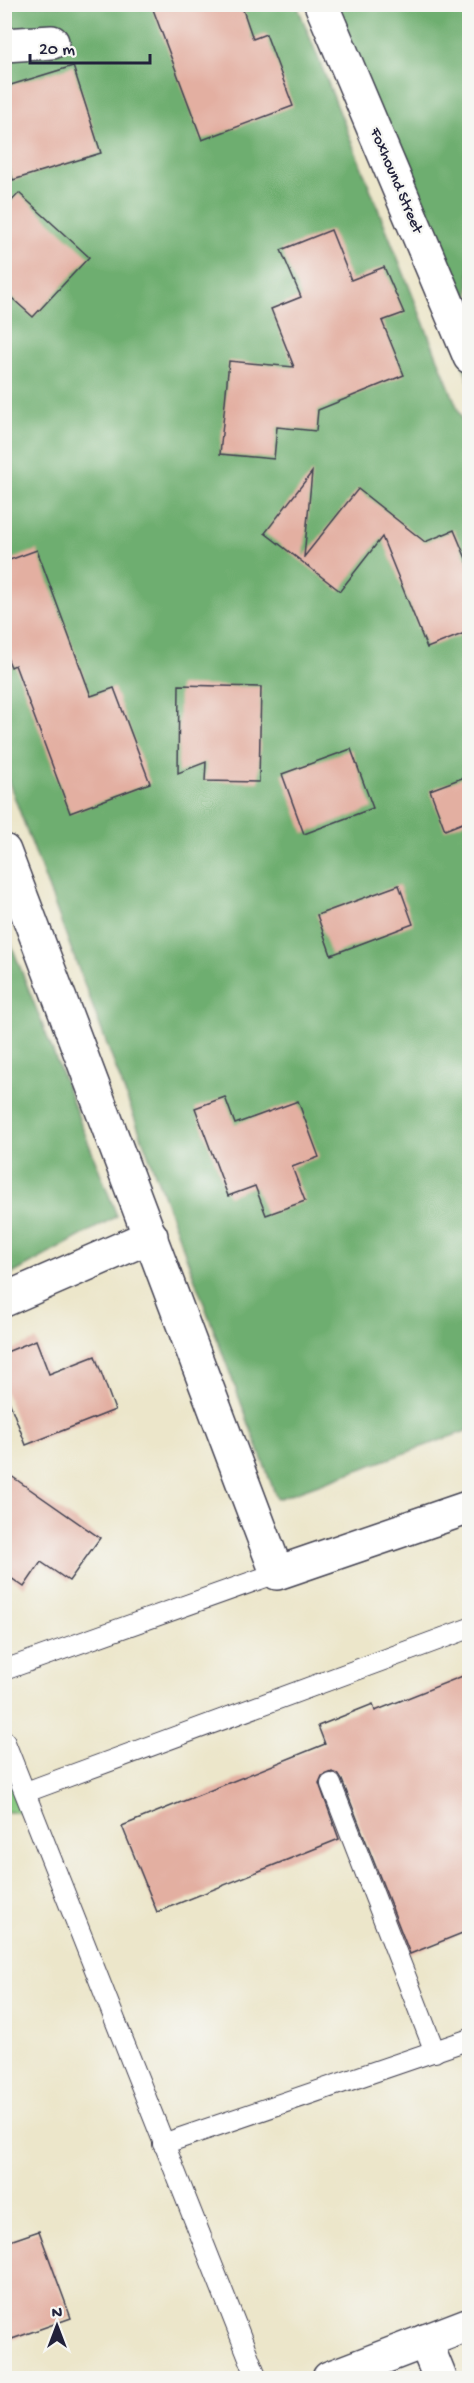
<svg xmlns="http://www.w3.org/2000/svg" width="474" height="2383" font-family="'Gochi Hand',sans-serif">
  <rect width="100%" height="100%" fill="#f6f6f2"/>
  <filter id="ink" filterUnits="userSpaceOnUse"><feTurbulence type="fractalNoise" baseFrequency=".0167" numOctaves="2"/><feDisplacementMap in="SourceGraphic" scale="12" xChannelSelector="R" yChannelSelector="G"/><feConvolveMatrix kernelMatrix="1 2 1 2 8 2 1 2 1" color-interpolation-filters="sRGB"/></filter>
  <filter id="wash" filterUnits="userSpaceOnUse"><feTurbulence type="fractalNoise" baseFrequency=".008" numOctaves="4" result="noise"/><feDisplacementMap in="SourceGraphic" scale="24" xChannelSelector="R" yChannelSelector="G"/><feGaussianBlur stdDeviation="1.35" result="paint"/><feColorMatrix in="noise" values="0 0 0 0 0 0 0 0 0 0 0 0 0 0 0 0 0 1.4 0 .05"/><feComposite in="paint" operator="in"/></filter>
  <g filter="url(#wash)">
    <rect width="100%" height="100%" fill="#ece6ca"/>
    <!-- green -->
    <polygon fill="#89ca82" stroke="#56765e" stroke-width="1.5" points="5,1749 31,1812 5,1812"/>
    <!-- forest -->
    <g fill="#6eae70" stroke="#486856" stroke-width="1.5">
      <polygon points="5,5 297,5 469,437 469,1430 277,1499 5,772"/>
      <polygon points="331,5 469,5 469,382"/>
      <polygon points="4,926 117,1216 5,1278 4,1278"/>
    </g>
    <g id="blocks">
      <!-- building -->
      <g fill="#e3afa1">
        <polygon points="151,4 241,4 253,39 266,34 293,106 202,140"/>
        <polygon points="73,66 101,153 13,180 4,152 4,87"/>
        <polygon points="19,193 89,257 33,317 4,291 4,209"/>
        <polygon points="331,230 351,280 384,267 404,313 382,321 404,375 318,410 316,431 277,427 274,459 220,454 229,361 294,367 271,309 301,297 281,250"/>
        <polygon points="312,472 304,557 358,489 425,542 454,530 470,568 470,631 427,648 382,537 340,591 265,533"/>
        <polygon points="37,550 91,696 114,688 150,783 70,813 15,665 11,667 4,650 4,562"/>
        <polygon points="179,685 261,687 259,782 205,781 206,762 178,773"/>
        <polygon points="351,749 373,808 304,834 282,774"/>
        <polygon points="470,775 470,820 445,830 430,790"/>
        <polygon points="399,885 413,924 331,955 317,915"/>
        <polygon points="225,1097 235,1124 298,1101 319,1157 292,1167 305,1201 266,1215 255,1186 228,1196 195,1108"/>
        <polygon points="36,1340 49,1374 95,1356 115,1410 26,1445 4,1388 4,1353"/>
        <polygon points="4,1471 100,1538 69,1581 41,1562 24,1587 4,1573"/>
        <polygon points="470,1673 470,1930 410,1954 342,1780 338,1774 332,1772 322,1776 319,1783 339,1839 157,1912 122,1826 325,1744 318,1726 373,1704 375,1711"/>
        <polygon points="39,2231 71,2318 12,2339 4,2319 4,2243"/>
      </g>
    </g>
  </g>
  <g filter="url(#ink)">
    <use href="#blocks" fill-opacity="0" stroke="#403f50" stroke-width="1.5"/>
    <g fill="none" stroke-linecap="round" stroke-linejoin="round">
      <!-- lane casing -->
      <g stroke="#403f50" stroke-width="22">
        <g id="lane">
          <polyline points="4,1670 277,1573"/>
          <polyline points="4,1740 257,2378"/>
          <polyline points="331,1784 435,2052"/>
          <polyline points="26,1792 470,1628"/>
          <polyline points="163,2144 470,2039"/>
        </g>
      </g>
      <!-- street casing -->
      <g stroke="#403f50" stroke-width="36">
        <g id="street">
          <polyline points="321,4 470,357"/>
          <polyline points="4,45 52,42"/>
          <polyline points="4,851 277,1573 470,1507"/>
          <polyline points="4,1300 151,1236"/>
          <polyline points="425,2341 440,2378"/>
        </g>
      </g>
      <!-- secondary casing -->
      <g stroke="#403f50" stroke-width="36">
        <polyline id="secondary" points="329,2378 470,2324"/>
      </g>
      <!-- lane -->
      <use href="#lane" stroke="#fff" stroke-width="20"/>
      <!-- street -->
      <use href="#street" stroke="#fff" stroke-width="33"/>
      <!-- secondary -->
      <use href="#secondary" stroke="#fff" stroke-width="33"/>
    </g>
  </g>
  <g text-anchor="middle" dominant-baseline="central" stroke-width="4.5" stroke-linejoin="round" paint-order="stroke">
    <!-- street labels -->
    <g font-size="16" fill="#22223b" stroke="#f6f6f2">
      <text transform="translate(395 181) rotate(67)">Foxhound Street</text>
    </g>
  </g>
  <!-- margin -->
  <rect width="474" height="2383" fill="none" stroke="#f6f6f2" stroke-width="24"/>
  <!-- north arrow -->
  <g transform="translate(57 2326)" stroke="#f6f6f2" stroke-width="4.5" paint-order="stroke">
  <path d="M0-4.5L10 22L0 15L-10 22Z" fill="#22223b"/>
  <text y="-9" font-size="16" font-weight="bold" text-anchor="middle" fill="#22223b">N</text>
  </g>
  <!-- scale -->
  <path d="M30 54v9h120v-9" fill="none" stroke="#22223b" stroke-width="3"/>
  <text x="39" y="54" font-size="18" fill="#22223b" stroke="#f6f6f2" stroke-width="4.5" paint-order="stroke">20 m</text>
</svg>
